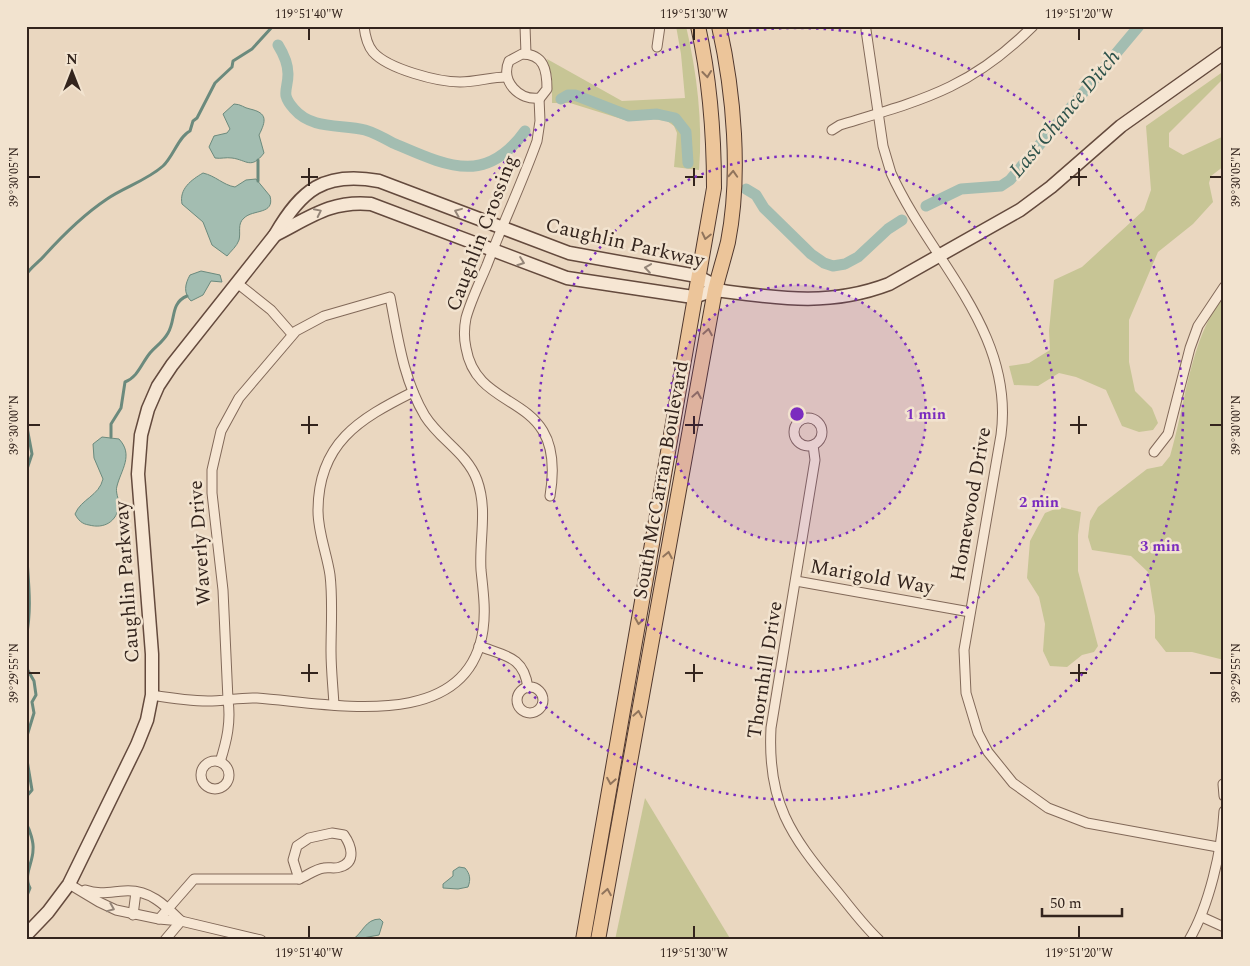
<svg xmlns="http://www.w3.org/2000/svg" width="1250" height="966" font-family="Spectral,serif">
  <rect width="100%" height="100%" fill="#ead7c0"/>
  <!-- green -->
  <g fill="#c7c595">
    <path d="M676,26H686C697,73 703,123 699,170L674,167L677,133L674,126L667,121L653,119L628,121L570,103H552V77L547,59L622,101L685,98L681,54Z"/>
    <polygon points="1224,71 1224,78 1169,133 1169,147 1183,155 1224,136 1224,166 1211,176 1209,183 1213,202 1193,224 1158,252 1129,320 1129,362 1135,391 1152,408 1158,423 1153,430 1139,432 1122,426 1106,390 1076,377 1059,373 1038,386 1014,385 1009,366 1029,363 1050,350 1049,331 1054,280 1082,267 1144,210 1151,190 1146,126"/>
    <path d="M1224,295V660L1192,652H1166L1155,638V616L1148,572L1131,556L1092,550L1088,537L1090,521L1098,507L1147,469L1162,466L1170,456C1186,403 1189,341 1224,295Z"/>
    <polygon points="1060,507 1081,512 1078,535 1078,571 1098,646 1094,652 1082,655 1067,667 1050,666 1043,651 1045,624 1039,597 1027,578 1030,541 1045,513"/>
    <polygon points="645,798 731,940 615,940"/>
  </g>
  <!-- water -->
  <g fill="#a3bdb1" stroke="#6b8a7d">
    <path d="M234,104C241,104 244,108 250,109C268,113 266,121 259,135L264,153C251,170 247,160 232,158C226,157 221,159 215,158L209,147L214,136L227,133L230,129L223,114Z"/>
    <path d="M203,173C216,176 223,185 235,187L246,180L256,179L270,196C275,215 253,209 244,218C237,224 241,232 239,240C237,246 231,251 227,256L212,245L203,222L182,204C179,189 191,180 203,173Z"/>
    <path d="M201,271L220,275L222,282L211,281L203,295L191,301C183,293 185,284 190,275Z"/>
    <path d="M102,437L119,439C134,455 121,470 117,486C115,492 119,499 119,505C117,522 104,529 89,525C82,524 78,520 75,514C81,499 99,496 103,479L94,458L93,444Z"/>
    <path d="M459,867L465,868C470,874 471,879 468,887L458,889L443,888V884L453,876V871Z"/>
    <path d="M380,919L383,922L379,935L352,940C363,933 365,919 380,919Z"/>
  </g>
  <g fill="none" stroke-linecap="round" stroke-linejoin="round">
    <!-- stream -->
    <g stroke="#6b8a7d" stroke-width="3">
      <polyline points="258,160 258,181"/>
      <path d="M26,275C31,267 38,263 44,256C63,235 83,215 107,199C124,187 146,181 163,166C173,157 179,136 190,131L193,121L197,118L215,83L232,67L233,61L252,49L273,26"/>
      <polyline points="26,357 26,358"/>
      <polyline points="26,422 32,454 26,472"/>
      <path d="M111,437V424L121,408L125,382C138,377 141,364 150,353C156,346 163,342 168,333C176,320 170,303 187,296"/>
      <path d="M26,541C27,574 33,605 26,638"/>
      <polyline points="26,667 34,681 36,695 32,702 34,713 26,739 26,754 32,790 26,797"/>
      <path d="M26,823C30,830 34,843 33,850C33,863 23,875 30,888L26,898"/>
    </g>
    <!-- canal -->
    <g stroke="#a3bdb1" stroke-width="11">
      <path d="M278,45C283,53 288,65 288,74C288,91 280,93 294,109C312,130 341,124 365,130C375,133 384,138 393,143C445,165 485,187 525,131"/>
      <polyline points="561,99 568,95 575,95 629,116 657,114 675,118 686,132 688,163"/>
      <polyline points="746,189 756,195 764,208 811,254 824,263 833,266 845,264 858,257 888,229 902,220"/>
      <polyline points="926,206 961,189 1001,186 1010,180 1139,26"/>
    </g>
    <!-- street casing -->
    <g stroke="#826959" stroke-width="11">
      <g id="street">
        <path d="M364,26C365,35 367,45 373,52C388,69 438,82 460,82C476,82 491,77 506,77"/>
        <polyline points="525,26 526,54"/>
        <path d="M866,30L883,146L891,173C930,260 1015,331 1001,435L964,650L966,693L978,733L988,752L1013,783L1048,808L1087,823L1218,847"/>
        <polyline points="657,47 660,26"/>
        <path d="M522,54C544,54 547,70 547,89L540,98C519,101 500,81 509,61Z"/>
        <path d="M539,98L540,121L537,141C522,183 503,223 487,265C480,282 471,300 466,318C464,328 464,339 466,348C478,418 568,388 550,496"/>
        <path d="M832,130L840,125C922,100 970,89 1033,26"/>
        <polyline points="237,283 271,310 292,334"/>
        <circle cx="808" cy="432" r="14"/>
        <path d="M813,445L815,460L771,728C767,802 790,835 836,890C850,907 863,925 879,940"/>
        <polyline points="1154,452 1168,434 1190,348 1198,326 1224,287"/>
        <polyline points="796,581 970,612"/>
        <path d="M479,646C505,656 524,656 528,688"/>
        <circle cx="530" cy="700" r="13"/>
        <path d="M152,695C170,698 189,701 208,701C224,701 241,697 257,698C329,703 468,735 483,630C486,610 483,590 481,570C479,539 488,510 477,480C467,453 440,440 425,416C403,379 398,338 390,297L324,316L296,331L239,398L221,431L212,470V493L223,590L228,700C231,722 227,740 220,762"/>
        <path d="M334,705C333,687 331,669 331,651C331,626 333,600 330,575C327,554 318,533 318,511C318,443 359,419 413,392"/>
        <circle cx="215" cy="775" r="14"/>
        <polyline points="1223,784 1224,796"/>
        <path d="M332,833L344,835C351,845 357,862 340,867C335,869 329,867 324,868C315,869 307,876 299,879L293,860L297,846L309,838Z"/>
        <polyline points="69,884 99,902 116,910 159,919 181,921 261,940"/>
        <path d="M85,890C99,895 110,892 124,891C149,889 165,905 181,921"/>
        <polyline points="133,915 136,892"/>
        <polyline points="1202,917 1224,927"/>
        <polyline points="159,919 194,879 299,879"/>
        <polyline points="165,940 181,921"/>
        <path d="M1189,940C1209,906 1222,850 1224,811"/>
      </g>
    </g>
    <!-- secondary casing -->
    <g stroke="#644a3d" stroke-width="15">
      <g id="secondary">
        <path d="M275,235C309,218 331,200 371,204L567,278L693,297L715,290"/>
        <path d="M715,290C777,298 829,307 889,284L1020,210L1051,187L1121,126L1224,53"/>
        <path d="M26,935L48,912L69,884L137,745L147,720L152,695V654L138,474L141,435L148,409L158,386L172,365L275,235C301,190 324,171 379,181L569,253L697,276L712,284L715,290"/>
      </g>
    </g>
    <!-- primary casing -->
    <g stroke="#50382e" stroke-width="16">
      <g id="primary">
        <path d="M583,940L714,188C714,133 710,80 698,26"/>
        <path d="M598,940L715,290C719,274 724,258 728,242C741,175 734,93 719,26"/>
      </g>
    </g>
    <!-- street -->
    <use href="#street" stroke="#f6e6d3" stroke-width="9"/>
    <!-- secondary -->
    <use href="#secondary" stroke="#f6e6d3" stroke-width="12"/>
    <!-- primary -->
    <use href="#primary" stroke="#ecc59a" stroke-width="14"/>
  </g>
  <!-- one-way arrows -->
  <defs><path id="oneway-chevron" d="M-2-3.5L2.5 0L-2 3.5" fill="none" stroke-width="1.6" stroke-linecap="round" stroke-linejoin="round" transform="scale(1.25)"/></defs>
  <g stroke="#90745c">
    <use href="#oneway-chevron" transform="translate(707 74) rotate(84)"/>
    <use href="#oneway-chevron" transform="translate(733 174) rotate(-87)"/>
    <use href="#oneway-chevron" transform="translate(706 236) rotate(103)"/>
    <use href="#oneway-chevron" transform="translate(708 332) rotate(-80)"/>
    <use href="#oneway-chevron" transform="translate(697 395) rotate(-80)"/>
    <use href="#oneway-chevron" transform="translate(668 555) rotate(-79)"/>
    <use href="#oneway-chevron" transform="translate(639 621) rotate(99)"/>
    <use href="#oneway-chevron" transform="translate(638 714) rotate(-80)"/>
    <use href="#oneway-chevron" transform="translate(611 781) rotate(100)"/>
    <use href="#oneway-chevron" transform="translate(607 892) rotate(-80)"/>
  </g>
  <g stroke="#948578">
    <use href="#oneway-chevron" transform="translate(318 212) rotate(-26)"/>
    <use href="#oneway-chevron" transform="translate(458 212) rotate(-158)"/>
    <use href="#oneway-chevron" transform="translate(521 262) rotate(20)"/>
    <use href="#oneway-chevron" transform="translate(648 268) rotate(-172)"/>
    <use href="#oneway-chevron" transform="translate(111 908) rotate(22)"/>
  </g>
  <!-- ticks -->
  <path fill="none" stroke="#33241d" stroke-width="2" d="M309,28V40M694,28V40M1079,28V40M309,168V186M694,168V186M1079,168V186M28,177H40M301,177H318M685,177H703M1070,177H1087M1210,177H1222M309,416V434M694,416V434M1079,416V434M28,425H40M301,425H318M685,425H703M1070,425H1087M1210,425H1222M309,664V682M694,664V682M1079,664V682M28,673H40M301,673H318M685,673H703M1070,673H1087M1210,673H1222M309,926V938M694,926V938M1079,926V938"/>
  <!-- distance rings -->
  <circle cx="797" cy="414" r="129" fill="#7b2cbf" fill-opacity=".12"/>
  <g fill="none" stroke="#7b2cbf" stroke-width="2.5" stroke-dasharray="2.5 5">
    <circle cx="797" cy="414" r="129"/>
    <circle cx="797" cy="414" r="258"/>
    <circle cx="797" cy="414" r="386"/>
  </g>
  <g text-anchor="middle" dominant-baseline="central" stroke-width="5" stroke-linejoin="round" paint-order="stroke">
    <!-- street labels -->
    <g font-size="20" fill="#33241d" stroke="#f2e3cf">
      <text transform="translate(482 233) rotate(-69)">Caughlin Crossing</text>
      <text transform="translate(625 243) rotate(13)">Caughlin Parkway</text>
      <text transform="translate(661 480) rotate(-80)">South McCarran Boulevard</text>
      <text transform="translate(971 504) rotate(-80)">Homewood Drive</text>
      <text transform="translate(200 543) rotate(-94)">Waverly Drive</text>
      <text transform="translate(872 577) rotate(10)">Marigold Way</text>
      <text transform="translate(127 582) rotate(-94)">Caughlin Parkway</text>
      <text transform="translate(765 670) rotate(-81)">Thornhill Drive</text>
    </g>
    <!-- water labels -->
    <g font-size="21" font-style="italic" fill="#2d524a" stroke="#f2e3cf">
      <text transform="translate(1065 114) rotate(-50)">Last Chance Ditch</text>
    </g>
  </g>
  <circle cx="797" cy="414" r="8" fill="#7b2cbf" stroke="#f2e3cf" stroke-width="2.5"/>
  <g font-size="15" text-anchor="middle" font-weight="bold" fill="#7b2cbf" stroke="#f2e3cf" stroke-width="5" stroke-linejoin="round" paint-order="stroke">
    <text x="926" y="419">1 min</text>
    <text x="1039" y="507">2 min</text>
    <text x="1160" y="551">3 min</text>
  </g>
  <!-- border -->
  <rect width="1250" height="966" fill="none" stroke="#f2e3cf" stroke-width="55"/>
  <!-- north arrow -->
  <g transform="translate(72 72)" stroke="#f2e3cf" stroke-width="4" paint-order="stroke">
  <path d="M0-4L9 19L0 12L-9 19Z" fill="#33241d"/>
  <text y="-8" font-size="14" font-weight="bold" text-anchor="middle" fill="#33241d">N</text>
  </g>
  <!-- scale -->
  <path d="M1042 908v8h80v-8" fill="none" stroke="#33241d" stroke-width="2.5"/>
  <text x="1050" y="908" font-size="15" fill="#33241d" stroke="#f2e3cf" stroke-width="4" paint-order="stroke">50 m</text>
  <rect x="28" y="28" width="1194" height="910" fill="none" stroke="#33241d" stroke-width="2"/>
  <g font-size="12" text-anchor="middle" fill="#33241d">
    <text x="309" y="18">119°51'40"W</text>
    <text x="694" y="18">119°51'30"W</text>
    <text x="1079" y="18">119°51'20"W</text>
    <text transform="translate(14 177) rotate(-90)" y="4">39°30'05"N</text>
    <text transform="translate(1236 177) rotate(-90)" y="4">39°30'05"N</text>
    <text transform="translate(14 425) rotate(-90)" y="4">39°30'00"N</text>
    <text transform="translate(1236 425) rotate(-90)" y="4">39°30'00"N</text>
    <text transform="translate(14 673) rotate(-90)" y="4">39°29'55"N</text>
    <text transform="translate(1236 673) rotate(-90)" y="4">39°29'55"N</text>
    <text x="309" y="957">119°51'40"W</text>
    <text x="694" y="957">119°51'30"W</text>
    <text x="1079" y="957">119°51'20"W</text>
  </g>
</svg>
